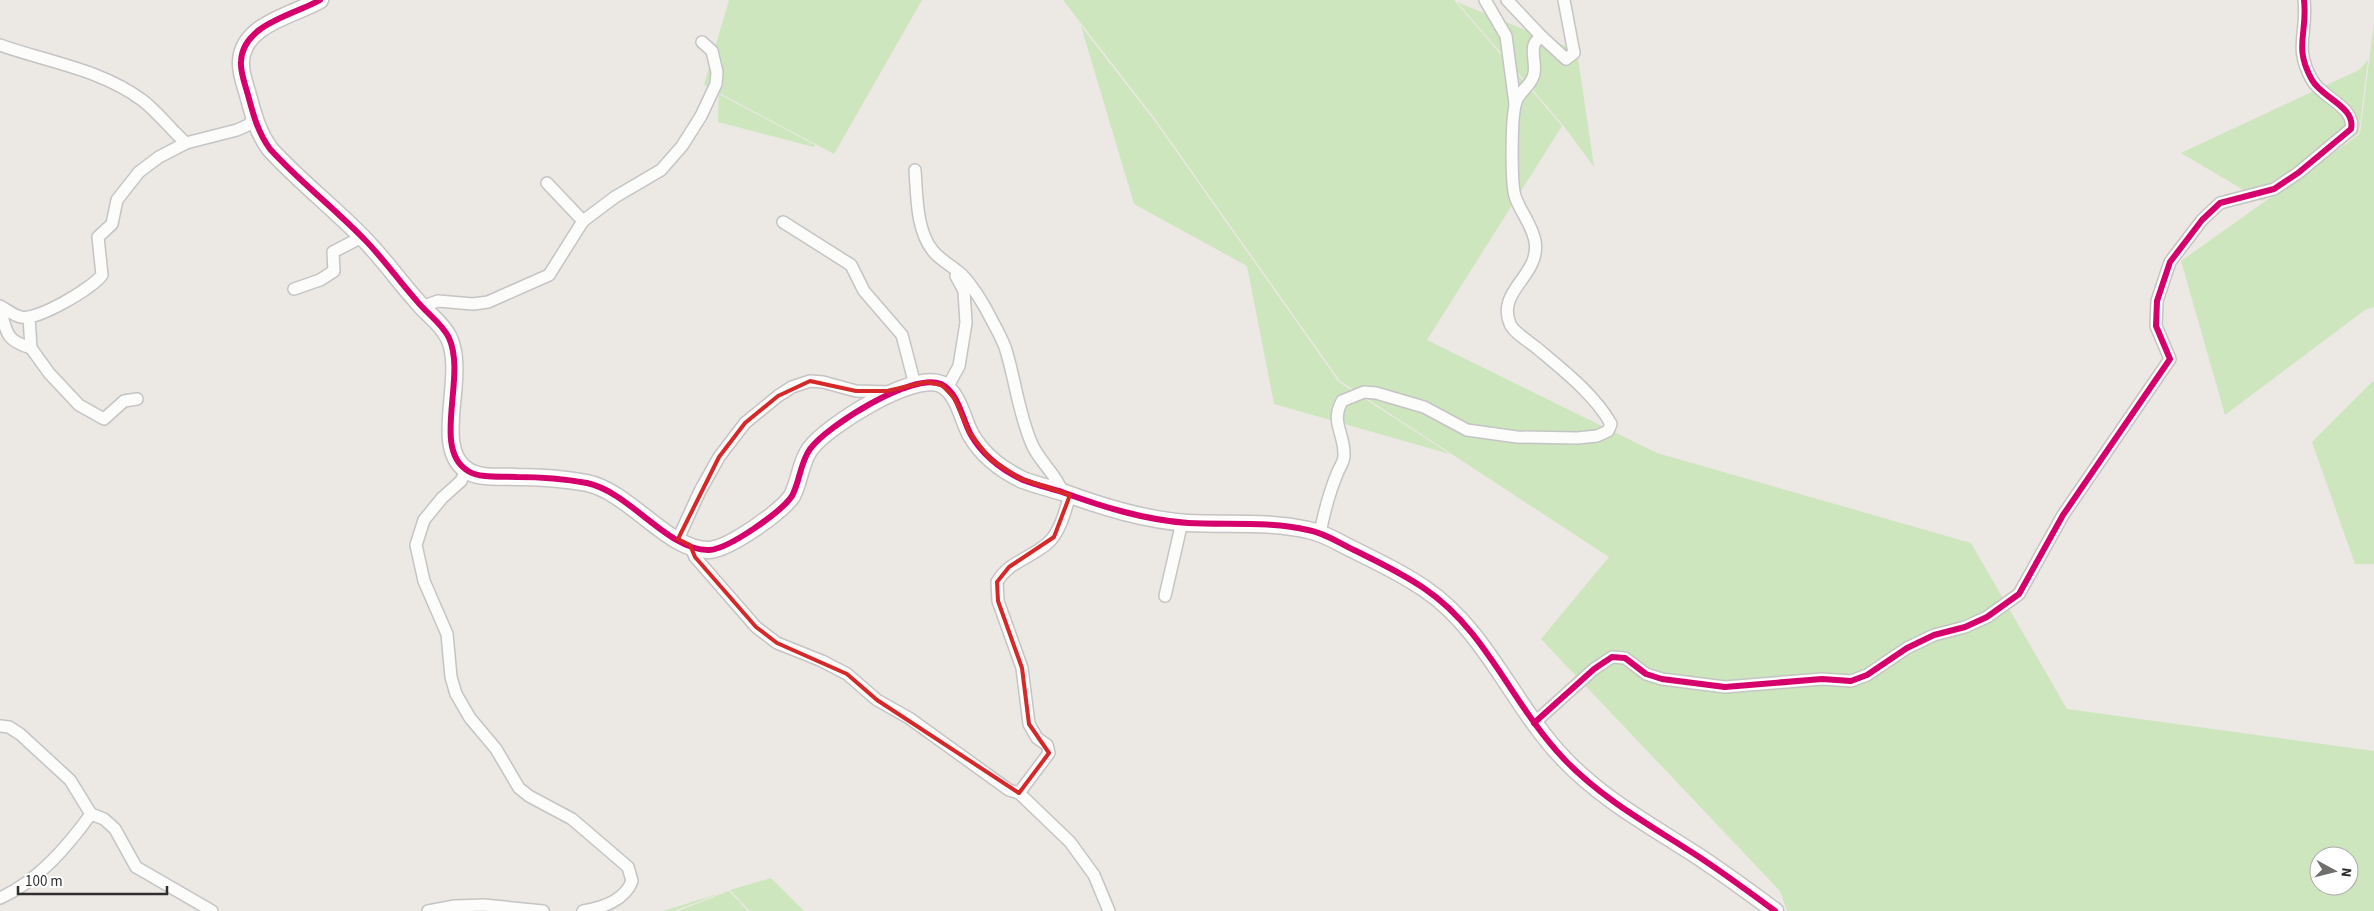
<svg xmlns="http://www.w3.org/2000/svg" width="2374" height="911" font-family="'Source Sans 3',sans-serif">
  <rect width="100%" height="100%" fill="#ece8e4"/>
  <!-- green -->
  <g fill="#cee6be" fill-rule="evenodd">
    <polygon points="729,0 922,0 834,154 704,85"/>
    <path d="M1063,0H1454L1562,126L1427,340L1657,453L1971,543L2067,709L2374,751V911H1787L1780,891L1541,639L1609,557L1340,381L1155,119ZM2319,856H2349V886H2319Z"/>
    <polygon points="1457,2 1577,51 1594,167 1563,125"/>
    <polygon points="2374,22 2374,307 2365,310 2225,415 2181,261 2360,134"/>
    <polygon points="1081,26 1154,120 1339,382 1450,454 1274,404 1247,266 1134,204"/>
    <polygon points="2368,60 2359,133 2262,201 2181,153 2359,70"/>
    <polygon points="719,94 815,145 814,147 718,122"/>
    <polygon points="2374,380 2374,564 2355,564 2312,442"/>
    <polygon points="771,878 804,911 750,911 730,890"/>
    <polygon points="729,891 748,911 678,911"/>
    <polygon points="721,893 674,911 663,911"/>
  </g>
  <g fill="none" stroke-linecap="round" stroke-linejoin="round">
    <!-- street casing -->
    <g stroke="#c5c4c5" stroke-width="14">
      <g id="street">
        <polyline points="1485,0 1506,36 1515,104"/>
        <polyline points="1507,0 1542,37"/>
        <path d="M0,45C48,62 100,69 142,100C158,112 171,130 186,143"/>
        <path d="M915,170C917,196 916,230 933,251C941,261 953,266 962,275C972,285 979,297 986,309C992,321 1000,334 1005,347C1015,378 1018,411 1031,442C1038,461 1056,473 1063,493"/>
        <polyline points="547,183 583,221"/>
        <polyline points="783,222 851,265 864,291 902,335 915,385"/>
        <polyline points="294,289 320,280 334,271 333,252 362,237"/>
        <path d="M0,306C6,309 14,316 21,317C37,321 91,289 102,275L98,237L112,224L117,200L139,172L159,157L186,143L237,130L248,125L255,117"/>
        <polyline points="421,307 438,301 473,304 488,302 549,275 583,221 615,197 661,170 682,146 701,116 716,84 717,72 712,51 702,42"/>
        <path d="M0,308C7,333 5,340 31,348"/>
        <polyline points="29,317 31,348 49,373 79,405 104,419 124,401 137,399"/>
        <polyline points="947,388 959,366 966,323 964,291 956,276"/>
        <path d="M466,470L461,481L442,498L424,520L416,545L424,581L447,634L451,677L456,694L470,718L496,749L519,788L529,796L572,819L628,867L632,881C625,900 602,908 583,911"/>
        <path d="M1320,533C1324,513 1329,493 1337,474C1339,468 1344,462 1344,456C1345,433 1330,423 1342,401L1364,392L1376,393L1424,407L1467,430L1517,437L1577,438L1597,436L1608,431L1611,424C1595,395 1563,370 1538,349C1530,342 1514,333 1510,324C1496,290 1541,276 1535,241C1531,222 1520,212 1515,196C1511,182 1511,116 1516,102C1519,92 1529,87 1533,77C1539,64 1525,44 1542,37L1566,59L1574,53L1564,0"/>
        <polyline points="678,539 700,491 719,457 745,423 778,396 792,387 810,381 823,382 856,391 891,392"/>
        <polyline points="690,545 695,557 756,627 777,643 822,661 847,674 877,700 909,718 1009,790 1019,793 1070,842 1094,875 1109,911"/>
        <polyline points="1165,596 1182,522"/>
        <path d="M1534,723L1594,669L1612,657L1625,658L1646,674L1662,679L1725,687L1822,679L1851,681L1867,675L1907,648L1934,635L1965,627L1987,617L2019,594L2063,515L2170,359L2156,326L2157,301L2170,262L2202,220L2220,203L2274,189L2298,173L2351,129C2356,107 2322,98 2312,80C2293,46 2308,34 2304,0"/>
        <polyline points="0,726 9,727 20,734 70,780 91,814 104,819 115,829 136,867 212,911"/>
        <path d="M1019,793L1049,753L1047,745L1037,738L1029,724L1022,668L998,601L997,582C1009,561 1032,558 1049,542C1061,530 1065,511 1070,495"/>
        <path d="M0,898C38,881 67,847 91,814"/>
        <polyline points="428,911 455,906 484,905 543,911"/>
      </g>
    </g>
    <!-- secondary casing -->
    <g stroke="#c5c4c5" stroke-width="19">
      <path id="secondary" d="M320,0C294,15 243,24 241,61C240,72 245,84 248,95C253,114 258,133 270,149C299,181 334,208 364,239C383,258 398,280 416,300C426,313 442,323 449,338C467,377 431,449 468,471C481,479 502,476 517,477C540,477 565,479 587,483C630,492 668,551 709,550C729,549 781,512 792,496C800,481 800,463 810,449C827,426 912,372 941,384C959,393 962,419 971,435C983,456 1002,470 1023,480C1036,485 1049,488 1062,492C1103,507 1145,520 1188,523C1228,525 1269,521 1308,530C1325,533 1339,543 1354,550C1378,562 1402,573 1425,589C1486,630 1513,706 1564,759C1601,798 1648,824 1693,853C1721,871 1748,891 1775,911"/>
    </g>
    <!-- street -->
    <use href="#street" stroke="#fcfcfb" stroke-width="11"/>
    <!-- secondary -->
    <use href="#secondary" stroke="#fcfcfb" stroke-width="16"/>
    <!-- cycleway casing -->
    <g stroke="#fff" stroke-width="9">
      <g id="cycleway">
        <path d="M320,0C294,15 243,24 241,61C240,72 245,84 248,95C253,114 258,133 270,149C299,181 334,208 364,239C383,258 398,280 416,300C426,313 442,323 449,338C467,377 431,449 468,471C481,479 502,476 517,477C540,477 565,479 587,483C630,492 668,551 709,550C729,549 781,512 792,496C800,481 800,463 810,449C827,426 912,372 941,384C959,393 962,419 971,435C983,456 1002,470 1023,480C1036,485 1049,488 1062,492C1103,507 1145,520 1188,523C1228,525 1269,521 1308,530C1325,533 1339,543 1354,550C1378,562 1402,573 1425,589C1486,630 1513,706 1564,759C1601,798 1648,824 1693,853C1721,871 1748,891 1775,911"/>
        <path d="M1534,723L1594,669L1612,657L1625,658L1646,674L1662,679L1725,687L1822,679L1851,681L1867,675L1907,648L1934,635L1965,627L1987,617L2019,594L2063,515L2170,359L2156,326L2157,301L2170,262L2202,220L2220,203L2274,189L2298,173L2351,129C2356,107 2322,98 2312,80C2293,46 2308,34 2304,0"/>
      </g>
    </g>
    <!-- cycleway -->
    <use href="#cycleway" stroke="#d6006c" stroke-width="6"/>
  </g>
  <!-- marked area -->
  <path fill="none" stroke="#d62828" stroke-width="4" stroke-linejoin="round" d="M810,381L856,391H887L926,382L942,385L955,399L969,432L990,459L1019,478L1070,495L1054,537L1009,567L997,582L998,601L1022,668L1029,724L1049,753L1019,793L877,700L847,674L777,643L756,627L695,557L690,545L678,539L719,457L745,423L778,396Z"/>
  <!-- north arrow -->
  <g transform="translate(2334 871) rotate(97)"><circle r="24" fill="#ffffff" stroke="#ababab"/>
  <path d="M0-4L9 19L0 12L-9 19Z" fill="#706f6e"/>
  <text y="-8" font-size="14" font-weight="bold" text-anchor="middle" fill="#2e2e2e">N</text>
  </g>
  <!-- scale -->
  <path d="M18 886v8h149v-8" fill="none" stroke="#2e2e2e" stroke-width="2.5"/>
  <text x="25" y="886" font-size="15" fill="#2e2e2e" stroke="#ffffff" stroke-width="4" paint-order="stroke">100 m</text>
</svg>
